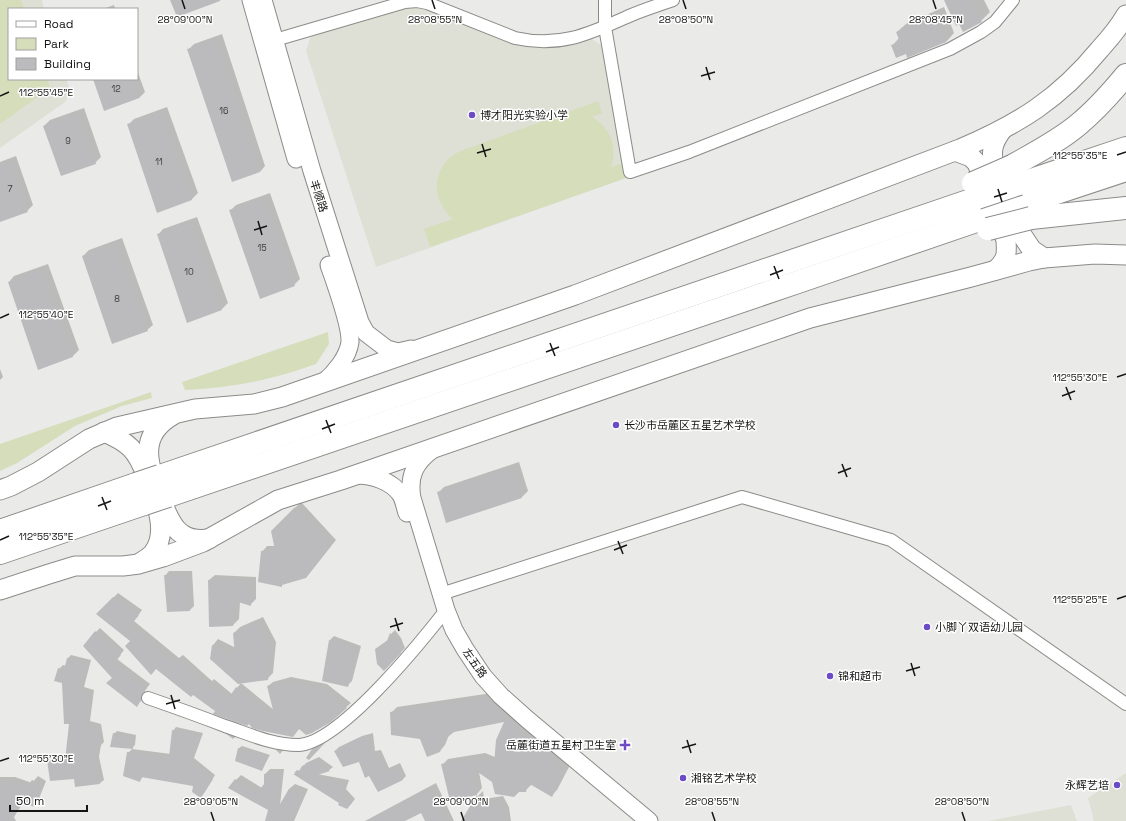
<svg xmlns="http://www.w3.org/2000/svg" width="1126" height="821" font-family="'Space Grotesk','Noto Sans SC',sans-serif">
  <rect width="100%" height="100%" fill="#eaebe8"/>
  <!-- built -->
  <g fill="#dee0d5">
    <polygon points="0,0 42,0 44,9 9,9 9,79 66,79 70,90 70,95 65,102 0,148"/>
    <polygon points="409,7 423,8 507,40 592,39 601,45 606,54 609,67 626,178 376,267 306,51 310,38 316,34"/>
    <polygon points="1126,773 1126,821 1094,821 1088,798"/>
    <polygon points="1071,805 1077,821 988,821"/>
  </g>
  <!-- green -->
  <g fill="#d6ddbb">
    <polygon points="0,0 21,0 24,9 9,9 9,79 47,79 50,88 0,124"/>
    <path d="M598,101L602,113L592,117C610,127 618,147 611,167L623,163L626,178L430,247L424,229L453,219C433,201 430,174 452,156C456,153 461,151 466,149Z"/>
    <path d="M328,332L329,344L316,364C271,380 233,388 185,390L182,382Z"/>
    <polygon points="151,392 152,398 122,406 75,426 17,463 0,471 0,444"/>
  </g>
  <!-- shadow -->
  <g fill="#0003">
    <polygon points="945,0 984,0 990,12 981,21"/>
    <polygon points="114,5 115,9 103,9"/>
    <polygon points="944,7 954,33 946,42 906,52 892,46 899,38 897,32 906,24"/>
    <polygon points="222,34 265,166 260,172 189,49 194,44"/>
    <polygon points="137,70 145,92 139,98 105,110 94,79 137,79"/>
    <polygon points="167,107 198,193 192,199 158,212 128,125 134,119"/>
    <polygon points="84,108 101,157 95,163 44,126 50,120"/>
    <polygon points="16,156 33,205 27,211 0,221 0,162"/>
    <polygon points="270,193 300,279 294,285 230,211 236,205"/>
    <polygon points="197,217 228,303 222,309 188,322 158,235 163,229"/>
    <polygon points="122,238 153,325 147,330 83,256 89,250"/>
    <polygon points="48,264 79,350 73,356 39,369 9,282 14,276"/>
    <polygon points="0,369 3,377 0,380"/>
    <polygon points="519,462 528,491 522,497 447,522 438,493 444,487"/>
    <polygon points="301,502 336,540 311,571 284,583 282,585 262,552 267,546 276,546 272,531"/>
    <polygon points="169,571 192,571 194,606 190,610 165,576"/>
    <polygon points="215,575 256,577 256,599 250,605 240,602 239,619 233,625 209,580"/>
    <polygon points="118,593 142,610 134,621 179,658 183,655 212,681 214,679 232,694 241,683 274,710 268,686 273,682 291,677 327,684 351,703 330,721 300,728 292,736 216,711 131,640 97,614"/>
    <polygon points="263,617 276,642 273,673 267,679 211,659 213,645 218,639 236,648 234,633 240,627"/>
    <polygon points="100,628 124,650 117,659 150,684 145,690 145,694 141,701 137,705 113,677 96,632"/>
    <polygon points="395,630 401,638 405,648 384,670 376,649 389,639 391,634"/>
    <polygon points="334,636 361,646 352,681 347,686 330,640"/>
    <polygon points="71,655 91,660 84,687 94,690 90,721 101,724 104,742 101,745 99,757 104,780 100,783 76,786 75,777 48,760 52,756 66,757 70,723 63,682 59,669 63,665 66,666 68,658"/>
    <polygon points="492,693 570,765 557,790 552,795 532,784 525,791 493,781 479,772 482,788 477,794 442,765 448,759 485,753 495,757 506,721 453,731 449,735 445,745 440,751 420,739 391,713 397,707"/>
    <polygon points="176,727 203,733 194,758 215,775 204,793 194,785 143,776 140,781 128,753 132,749 171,754 173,731"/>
    <polygon points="228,730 239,733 233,739 225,733"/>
    <polygon points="117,731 136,735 135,745 132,748 114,734"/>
    <polygon points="373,733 375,751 381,750 389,768 400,763 406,776 403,779 378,790 370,775 359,761 335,751 339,747 362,736"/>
    <polygon points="327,740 309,759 312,750 318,744"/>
    <polygon points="242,746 270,755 261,770 236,760 239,748"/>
    <polygon points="280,746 284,749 280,754 276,750"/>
    <polygon points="319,757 333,767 329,770 317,774 349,780 346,789 355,799 351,804 340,803 294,773 297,770 300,771 306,763"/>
    <polygon points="270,769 284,769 280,805 289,789 295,784 308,789 294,821 266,821 269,809 236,780 241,775 262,788 265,784 265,774"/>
    <polygon points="38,776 46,781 38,801 33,806 24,801 14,817 16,821 0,821 0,777 15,777 32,783"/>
    <polygon points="436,783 454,821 426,821 422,812 403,821 365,821"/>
    <polygon points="483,791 484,799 503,796 509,807 511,821 462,821 478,796"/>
  </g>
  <!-- building -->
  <g fill="#bbbbbe">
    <polygon points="170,0 220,0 220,1 177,17"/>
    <polygon points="944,0 971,0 982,22 963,32 959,24 956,26"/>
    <polygon points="935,15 946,42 907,58 906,54 896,58 891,45 900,42 896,32"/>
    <polygon points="216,40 260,172 232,182 187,49"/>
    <polygon points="93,79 133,79 139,98 104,111"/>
    <polygon points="161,112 192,200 157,213 127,124"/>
    <polygon points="78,113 96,164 61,176 43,126"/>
    <polygon points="10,161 28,212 0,222 0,165"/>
    <polygon points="264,198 295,286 260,299 229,210"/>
    <polygon points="191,222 222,310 187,323 157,234"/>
    <polygon points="116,243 148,331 112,344 82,256"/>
    <polygon points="42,269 73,357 38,370 8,282"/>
    <polygon points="513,467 522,498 446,523 437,492"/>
    <polygon points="295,507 331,546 306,578 282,585 282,587 258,582 261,551 275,550 271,531"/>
    <polygon points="164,575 188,575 190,611 167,612"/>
    <polygon points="208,580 250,582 251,606 235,601 233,626 209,627"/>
    <polygon points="113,597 139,615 130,626 174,662 178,659 207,685 208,683 228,699 236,687 275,718 267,686 286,681 322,688 347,708 331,722 312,733 306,735 299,729 293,737 263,731 252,728 249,724 247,726 213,714 215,711 193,695 191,697 156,669 151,675 125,646 130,641 96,614"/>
    <polygon points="257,622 271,648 268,680 238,684 210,659 212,645 235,656 233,633"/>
    <polygon points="95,631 121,655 113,664 147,688 141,695 141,700 137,707 106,683 112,678 83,646"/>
    <polygon points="390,633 397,642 401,653 384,671 377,664 375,649 387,641"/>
    <polygon points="329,640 358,650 348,687 322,681"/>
    <polygon points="67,658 88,664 80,691 90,694 87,725 98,728 101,747 98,746 95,762 100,784 75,787 74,779 50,781 47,760 65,760 69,724 64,724 62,683 54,681 58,668 64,670"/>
    <polygon points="486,698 565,771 552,797 528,783 526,792 519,792 514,797 495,794 492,782 472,768 477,795 450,801 441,764 479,758 494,764 496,740 504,722 454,732 444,740 440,752 427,757 420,739 391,735 390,712"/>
    <polygon points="172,730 200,736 191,762 213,779 201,798 192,792 193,786 141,777 140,782 123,776 127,752 169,757"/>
    <polygon points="113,733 134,738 133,749 110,747"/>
    <polygon points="369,736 372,754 378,753 385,771 396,766 403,780 378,792 369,776 365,778 359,762 343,767 334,751 357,739"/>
    <polygon points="325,743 309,760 306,758 312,749"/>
    <polygon points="238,748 268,758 262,771 235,761"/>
    <polygon points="315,760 330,771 311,777 346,784 343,793 352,803 347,809 338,805 339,803 293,774 300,774 299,771 302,766"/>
    <polygon points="280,773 276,811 289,789 303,794 292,821 265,821 268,810 228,788 235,779 257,793 264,784 264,774"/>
    <polygon points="32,780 42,785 34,807 23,802 11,821 0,821 0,781 10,782 10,781 27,787"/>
    <polygon points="430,788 446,821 425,821 421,813 405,821 367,821"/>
    <polygon points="477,795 479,804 497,801 504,813 505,821 461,821"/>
  </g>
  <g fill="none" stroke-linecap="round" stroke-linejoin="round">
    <!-- street casing -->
    <g stroke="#8b8c89" stroke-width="14">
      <g id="street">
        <polyline points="605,0 605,27 630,172 689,152 950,49 981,32 995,22 1013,0"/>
        <path d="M275,40L405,2L417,1L427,3L515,38C560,48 589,34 629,16C643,10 658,5 673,0"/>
        <polyline points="441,594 742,497 891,540 1126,704"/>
        <path d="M148,698C174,707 199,716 225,726C249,734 272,745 298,745C339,744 421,642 446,610"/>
      </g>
    </g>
    <!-- secondary casing -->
    <g stroke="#8b8c89" stroke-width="19">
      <g id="secondary">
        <polyline points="251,0 296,159"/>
        <polyline points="263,0 312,171 360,322 366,333 387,349 398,352 411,349"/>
        <path d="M323,383C335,373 348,357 350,342C351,326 335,282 329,265"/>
        <path d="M433,449C415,462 408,476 412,498L446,610L454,630L465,649L483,676L501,696L528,720L649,821"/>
        <path d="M356,475C372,475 392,481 401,495C404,500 405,507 407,513"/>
      </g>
    </g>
    <!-- primary casing -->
    <g stroke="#8b8c89" stroke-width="21">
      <g id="primary">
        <path d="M1002,130C994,141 990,150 994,164L1022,235L1032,250L1044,258"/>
        <path d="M955,151L971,157L977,163L1006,240C1007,255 1007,259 996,270"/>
        <path d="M173,415C136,436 149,466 161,498C165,510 171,527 182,534C190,540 200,540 209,539"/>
        <path d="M104,432C128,442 137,450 146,475"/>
        <path d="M0,490L11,486L38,472L89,439L117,427L195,409L254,404L282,397L575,295L960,149C1019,124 1059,99 1100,49C1110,38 1119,27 1126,15"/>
        <path d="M140,563C144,560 150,557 153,553C164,539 161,519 156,504"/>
        <polyline points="0,590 49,574 75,566 123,566 139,564 163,557 203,542 278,500 341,480 810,318 971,277 1029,261 1044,258 1095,254 1126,255"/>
      </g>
    </g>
    <!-- highway casing -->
    <g stroke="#8b8c89" stroke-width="24">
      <g id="highway">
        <path d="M1012,166C1035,153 1059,141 1079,124C1097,109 1112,92 1126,75"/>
        <polyline points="1019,184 1126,148"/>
        <polyline points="1026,203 1126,170"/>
        <polyline points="1031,218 1126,208"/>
        <polyline points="160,476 977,198"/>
        <polyline points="168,496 798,282 985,218"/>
        <polyline points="0,531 136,484"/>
        <polyline points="0,553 144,504"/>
      </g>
    </g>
    <!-- street -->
    <use href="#street" stroke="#fff" stroke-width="12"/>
    <!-- secondary -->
    <use href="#secondary" stroke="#fff" stroke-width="17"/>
    <!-- primary -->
    <use href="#primary" stroke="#fff" stroke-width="19"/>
    <!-- highway -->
    <use href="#highway" stroke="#fff" stroke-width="22"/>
    <!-- highway-bridge casing -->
    <g stroke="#8b8c89" stroke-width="24" stroke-linecap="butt">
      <g id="highway-bridge">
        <polyline points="973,183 1012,166"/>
        <polyline points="977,198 1019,184"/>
        <polyline points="988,229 1031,218"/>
        <polyline points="136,484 160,476"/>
        <polyline points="144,504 168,496"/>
      </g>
    </g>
    <!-- highway-bridge -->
    <use href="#highway-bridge" stroke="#fff" stroke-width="22"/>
  </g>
  <!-- ticks -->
  <path fill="none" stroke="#151514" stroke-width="1.5" d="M182,0L185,9M432,0L435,9M683,0L686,9M933,0L936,9M706,67L710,80M701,76L715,72M0,96L9,92M482,144L486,157M477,153L491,149M1117,155L1126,152M998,189L1002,202M994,197L1007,193M258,221L262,235M254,230L267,226M774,266L779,279M770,275L783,270M0,318L9,314M550,343L555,356M546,352L559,347M1117,377L1126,374M1066,387L1071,400M1062,396L1075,391M326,420L331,433M322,429L335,424M842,464L847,477M838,473L851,468M102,497L107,510M98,506L111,501M0,540L9,536M618,541L623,554M614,550L627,545M1117,599L1126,596M395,618L399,631M390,627L403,623M911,663L915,676M906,671L920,667M171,695L175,709M166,704L180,700M687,740L691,753M682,748L696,744M0,761L9,758M211,812L214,821M461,812L464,821M712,812L715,821M962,812L965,821"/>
  <!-- markers -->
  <g fill="#6c4cc5" stroke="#fff" stroke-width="1.5">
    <circle cx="472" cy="115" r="4"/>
    <circle cx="616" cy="425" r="4"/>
    <circle cx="927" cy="627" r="4"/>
    <circle cx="830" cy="676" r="4"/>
    <path d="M623 739h4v4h4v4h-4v4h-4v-4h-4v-4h4z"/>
    <circle cx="683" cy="778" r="4"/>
    <circle cx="1117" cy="785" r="4"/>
  </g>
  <g text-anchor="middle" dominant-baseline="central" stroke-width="3" stroke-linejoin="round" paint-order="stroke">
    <!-- number labels -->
    <g font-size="9" fill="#3e3e3e">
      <text x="116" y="89">12</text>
      <text x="224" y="111">16</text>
      <text x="68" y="141">9</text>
      <text x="159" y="162">11</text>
      <text x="10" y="189">7</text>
      <text x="262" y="248">15</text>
      <text x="189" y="272">10</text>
      <text x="117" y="299">8</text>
    </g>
    <!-- poi labels -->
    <g font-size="11" fill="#151514" stroke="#fff" text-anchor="start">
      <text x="480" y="115">博才阳光实验小学</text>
      <text x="624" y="425">长沙市岳麓区五星艺术学校</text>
      <text x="935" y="627">小脚丫双语幼儿园</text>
      <text x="838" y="676">锦和超市</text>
      <text x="616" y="745" text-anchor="end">岳麓街道五星村卫生室</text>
      <text x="691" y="778">湘铭艺术学校</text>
      <text x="1109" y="785" text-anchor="end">永辉艺培</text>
    </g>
    <!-- street labels -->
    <g font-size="11" fill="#151514" stroke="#fff">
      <text transform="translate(319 196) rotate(72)">丰顺路</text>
      <text transform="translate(475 663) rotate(55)">左五路</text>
    </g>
  </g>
  <g font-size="10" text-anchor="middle" fill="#151514" stroke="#fff" stroke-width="3" stroke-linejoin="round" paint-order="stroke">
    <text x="936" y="23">28°08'45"N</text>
    <text x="185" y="23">28°09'00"N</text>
    <text x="435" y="23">28°08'55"N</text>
    <text x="686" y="23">28°08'50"N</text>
    <text x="46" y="96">112°55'45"E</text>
    <text x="1080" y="159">112°55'35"E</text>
    <text x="46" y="318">112°55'40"E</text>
    <text x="1080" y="381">112°55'30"E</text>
    <text x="46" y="540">112°55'35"E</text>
    <text x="1080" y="603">112°55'25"E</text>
    <text x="46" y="762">112°55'30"E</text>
    <text x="211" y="805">28°09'05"N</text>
    <text x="461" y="805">28°09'00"N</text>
    <text x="712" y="805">28°08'55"N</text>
    <text x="962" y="805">28°08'50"N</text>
  </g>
  <!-- legend -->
  <rect x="8" y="8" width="130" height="72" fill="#ffffff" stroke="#a1a1a1"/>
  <rect x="16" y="21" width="20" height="6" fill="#ffffff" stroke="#a1a1a1"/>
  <text x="44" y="28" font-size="12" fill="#151514">Road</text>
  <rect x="16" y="38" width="20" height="12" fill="#d6ddbb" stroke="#a1a1a1"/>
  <text x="44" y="48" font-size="12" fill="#151514">Park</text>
  <rect x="16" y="58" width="20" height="12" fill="#bbbbbe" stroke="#a1a1a1"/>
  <text x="44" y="68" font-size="12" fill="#151514">Building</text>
  <!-- scale -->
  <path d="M10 805v6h77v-6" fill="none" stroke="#151514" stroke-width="2"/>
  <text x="16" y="805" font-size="12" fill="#151514" stroke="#ffffff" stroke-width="3" paint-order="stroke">50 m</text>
</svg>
